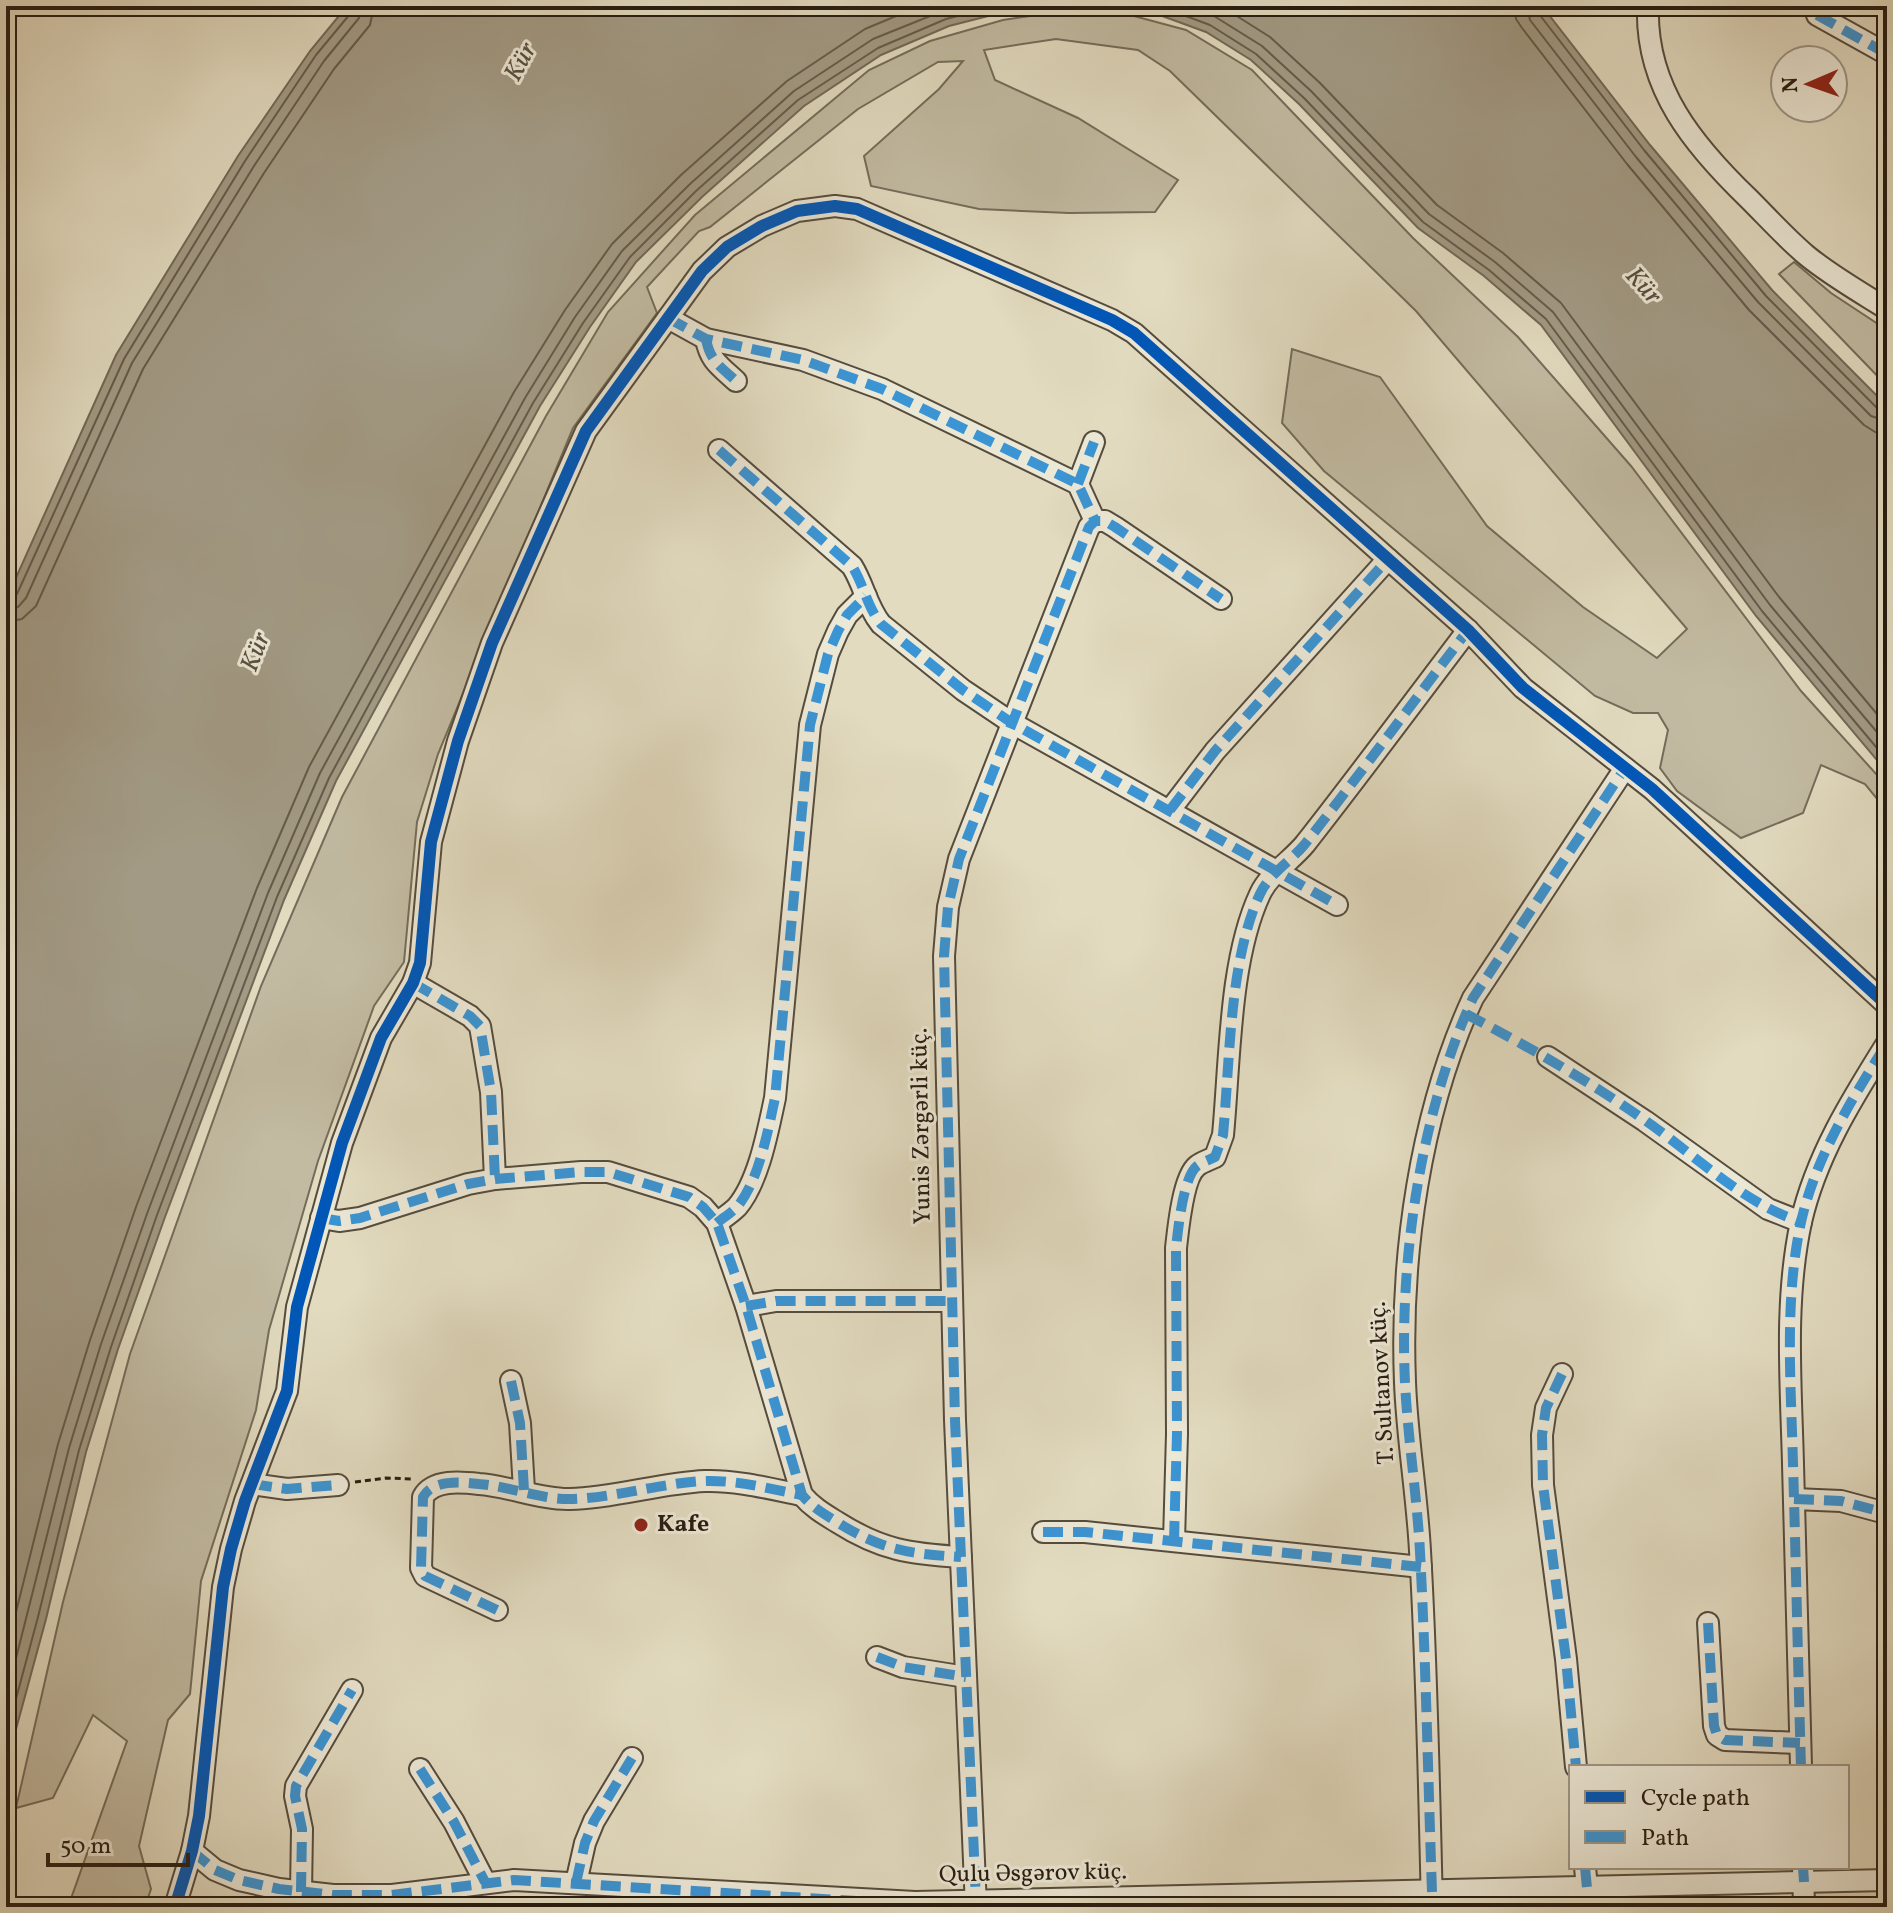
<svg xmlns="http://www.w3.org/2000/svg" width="1893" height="1913" font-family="Vollkorn,serif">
  <rect width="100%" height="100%" fill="#e2dbc0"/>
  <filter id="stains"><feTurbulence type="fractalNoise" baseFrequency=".0025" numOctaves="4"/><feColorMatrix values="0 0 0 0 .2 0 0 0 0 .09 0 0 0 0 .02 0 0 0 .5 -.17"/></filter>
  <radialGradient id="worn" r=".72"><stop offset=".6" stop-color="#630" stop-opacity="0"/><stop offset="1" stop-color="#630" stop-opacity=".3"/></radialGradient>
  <!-- green -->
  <g fill="#c2bba2" stroke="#746c5a" stroke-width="2">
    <polygon points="1058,12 1134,16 1186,30 1252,70 1413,238 1518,337 1631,466 1801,691 1887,786 1887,811 1865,784 1821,765 1803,813 1741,838 1677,791 1660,768 1668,730 1658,713 1633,713 1595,696 1324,471 1282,423 1292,349 1380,377 1487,526 1583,607 1657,658 1687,629 1416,311 1170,71 1138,50 1056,39 984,50 995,80 1078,118 1178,180 1155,212 1069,213 979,209 871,186 864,156 939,89 963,61 938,62 858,109 710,227 699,231 647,287 657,313 573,428 438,754 417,822 404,962 374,1006 318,1161 269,1330 256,1410 201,1581 190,1694 168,1720 139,1846 151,1889 145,1907 68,1907 127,1741 93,1715 53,1798 16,1808 63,1602 130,1354 261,986 342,797 546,416 608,312 695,215 869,70 930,41 1003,20"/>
    <polygon points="1794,262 1831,293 1887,330 1887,386 1779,274"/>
  </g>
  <!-- water -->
  <g fill="#a29a84" stroke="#716856" stroke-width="2">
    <polygon points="347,6 1042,6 1004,12 949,26 881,55 804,106 702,197 636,262 590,327 540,406 336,781 284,900 165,1217 118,1349 86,1452 46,1619 6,1766 6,600 116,355 238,156 310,51"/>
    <polygon points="1108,6 1542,6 1650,145 1772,290 1887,406 1887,772 1756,616 1541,325 1484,276 1418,228 1299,104 1251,60 1206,32 1154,13"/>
  </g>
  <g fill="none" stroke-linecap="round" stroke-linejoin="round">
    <!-- shore -->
    <g stroke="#645b4a" stroke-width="2">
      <polyline points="1159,6 1210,25 1256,54 1304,98 1423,222 1489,270 1546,319 1762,611 1887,760"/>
      <polyline points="1187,6 1214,16 1262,46 1311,91 1429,214 1495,262 1553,312 1770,605 1887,744"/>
      <polyline points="1221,6 1270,37 1320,83 1437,205 1503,253 1561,303 1779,597 1887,726"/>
      <polyline points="1515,6 1516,19 1522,28 1627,164 1749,310 1864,425 1875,432 1887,433"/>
      <polyline points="1527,6 1530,20 1636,157 1758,302 1871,416 1887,421"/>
      <polyline points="1537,6 1539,14 1644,150 1766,296 1878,409 1887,411"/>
      <polyline points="6,600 12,599 17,594 124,359 245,161 316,55 350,14 352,6"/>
      <polyline points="6,610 18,607 26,598 132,363 254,166 324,61 359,18 362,6"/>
      <polyline points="6,622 22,619 36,606 143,369 264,173 334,69 370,25 374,6"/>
      <polyline points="6,1652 58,1444 90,1340 136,1207 257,888 309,767 514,392 565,310 612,244 681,175 787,81 865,29 920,6"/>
      <polyline points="6,1698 69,1448 101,1344 148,1211 268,893 320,773 525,398 575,317 622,251 690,184 794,91 873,39 955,6"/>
      <polyline points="6,1736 38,1617 79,1450 111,1347 157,1215 277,897 329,778 533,403 583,323 630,257 696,191 798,100 878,48 946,19 996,6"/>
    </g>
    <!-- minor casing -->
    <g stroke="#564c3d" stroke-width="24">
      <g id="minor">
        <path d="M1648,6C1645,88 1694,146 1749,199C1768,218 1786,238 1806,255C1830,275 1860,292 1887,309"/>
        <polyline points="1817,15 1887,54"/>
        <polyline points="668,318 706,339 803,360 882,389 1078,484 1095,521"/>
        <path d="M706,339C710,361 720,366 736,381"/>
        <path d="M719,450L852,566C864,585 867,607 881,624L963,690L1012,723L1337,905"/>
        <polyline points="1078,484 1094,442"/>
        <polyline points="1170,810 1215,751 1388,559"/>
        <polyline points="413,983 470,1016 480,1026 491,1092 495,1179"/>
        <polyline points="1548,1057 1645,1121 1768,1209 1801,1222"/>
        <path d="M321,1218L339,1221L360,1218L468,1184L495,1179L581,1172H608L689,1197L703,1207L717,1223L746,1306L802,1495C812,1507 824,1514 837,1522C881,1550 910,1554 961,1557"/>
        <path d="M717,1223C723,1218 731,1213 737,1207C759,1181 768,1130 775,1098L810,725L828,654L838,631L847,615L866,596"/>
        <polyline points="746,1306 776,1301 952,1301"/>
        <polyline points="1562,1374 1546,1408 1542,1435 1543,1485 1566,1659 1576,1767"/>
        <polyline points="511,1381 520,1423 524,1490"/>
        <polyline points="252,1484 287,1489 338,1485"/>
        <polyline points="1794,1499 1841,1501 1882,1512 1887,1508"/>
        <polyline points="1043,1532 1085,1532 1421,1567"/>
        <path d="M1174,1541L1177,1434L1176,1248C1178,1230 1183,1177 1197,1166C1202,1162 1209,1160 1215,1157L1223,1135C1230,1062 1229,960 1260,894C1269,874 1291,861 1305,844C1360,774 1414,701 1468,630"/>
        <path d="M497,1610L425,1576L421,1568L423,1497C433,1479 461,1482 479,1484C508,1486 543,1500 570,1499C615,1498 660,1483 705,1481C737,1480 771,1489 802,1495"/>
        <polyline points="1708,1623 1714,1726 1717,1735 1725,1740 1800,1743"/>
        <polyline points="877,1657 903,1667 966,1677"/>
        <path d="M1801,1767C1798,1666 1796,1565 1793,1464C1791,1384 1784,1301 1801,1222C1816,1156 1852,1099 1887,1043"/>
        <polyline points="420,1769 454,1822 485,1882"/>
        <polyline points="192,1851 215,1870 239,1880 279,1889 333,1895 392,1895 514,1880 915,1902 1887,1880"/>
        <polyline points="1585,1867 1587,1888"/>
        <polyline points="1803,1867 1804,1907"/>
        <polyline points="576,1883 585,1843 594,1821 632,1758"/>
        <polyline points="301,1892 302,1829 295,1796 296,1786 352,1690"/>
        <polyline points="175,1907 192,1851 199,1816 223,1587 231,1549 245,1501 287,1391 297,1307 342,1143 381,1038 413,983 420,963 431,842 458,741 492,643 586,431 702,271 727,247 762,226 797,211 835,206 857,209 1112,320 1134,333 1468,630 1523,688 1652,789 1887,1005"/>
        <polyline points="976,1907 955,1420 944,956 948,907 959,859 1089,527 1095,521 1105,521 1115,527 1221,599"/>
        <path d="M1432,1907C1429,1788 1427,1669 1420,1551C1417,1494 1407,1438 1405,1382C1400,1256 1420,1113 1473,998L1625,768"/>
      </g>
    </g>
    <!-- path -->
    <polyline stroke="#271c11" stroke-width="3" stroke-dasharray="6 4" stroke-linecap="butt" points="355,1482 386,1478 411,1479"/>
    <!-- minor -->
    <use href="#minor" stroke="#ece8d6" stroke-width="20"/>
    <!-- quiet -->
    <g stroke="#3b94d3" stroke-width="10" stroke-dasharray="20 10" stroke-linecap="butt">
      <polyline points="1817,15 1887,54"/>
      <polyline points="668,318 706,339 803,360 882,389 1078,484 1095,521"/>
      <path d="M706,339C710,361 720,366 736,381"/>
      <path d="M719,450L852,566C864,585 867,607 881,624L963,690L1012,723L1337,905"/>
      <polyline points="1078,484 1094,442"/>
      <polyline points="1170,810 1215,751 1388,559"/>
      <polyline points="413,983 470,1016 480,1026 491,1092 495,1179"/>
      <path d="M1466,1014C1529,1047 1589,1081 1646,1121C1696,1156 1743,1203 1801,1222"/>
      <path d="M321,1218L339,1221L360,1218L468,1184L495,1179L581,1172H608L689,1197L703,1207L717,1223L746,1306L802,1495C812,1507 824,1514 837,1522C881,1550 910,1554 961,1557"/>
      <path d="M717,1223C723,1218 731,1213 737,1207C759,1181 768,1130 775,1098L810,725L828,654L838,631L847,615L866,596"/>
      <polyline points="746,1306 776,1301 952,1301"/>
      <polyline points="1562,1374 1546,1408 1542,1435 1543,1485 1566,1659 1576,1767"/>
      <polyline points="511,1381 520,1423 524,1490"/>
      <polyline points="252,1484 287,1489 338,1485"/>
      <polyline points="1794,1499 1841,1501 1882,1512 1887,1508"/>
      <polyline points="1043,1532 1085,1532 1421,1567"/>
      <path d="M1174,1541L1177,1434L1176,1248C1178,1230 1183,1177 1197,1166C1202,1162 1209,1160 1215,1157L1223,1135C1230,1062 1229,960 1260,894C1269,874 1291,861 1305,844C1360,774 1414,701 1468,630"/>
      <path d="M497,1610L425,1576L421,1568L423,1497C433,1479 461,1482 479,1484C508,1486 543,1500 570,1499C615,1498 660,1483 705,1481C737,1480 771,1489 802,1495"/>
      <polyline points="1708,1623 1714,1726 1717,1735 1725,1740 1800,1743"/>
      <polyline points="877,1657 903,1667 966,1677"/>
      <path d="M1801,1767C1798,1666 1796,1565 1793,1464C1791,1384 1784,1301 1801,1222C1816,1156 1852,1099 1887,1043"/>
      <polyline points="420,1769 454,1822 485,1882"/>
      <polyline points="192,1851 215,1870 239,1880 279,1889 333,1895 392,1895 514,1880 872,1902 976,1901 955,1420 944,956 948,907 959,859 1089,527 1095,521 1105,521 1115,527 1221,599"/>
      <polyline points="1585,1867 1587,1888"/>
      <polyline points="1803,1867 1804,1882"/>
      <polyline points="576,1883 585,1843 594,1821 632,1758"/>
      <polyline points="301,1892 302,1829 295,1796 296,1786 352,1690"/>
      <path d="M1432,1892C1428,1779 1426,1666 1420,1552C1417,1496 1408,1440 1405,1383C1399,1260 1421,1111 1473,998L1625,768"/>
    </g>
    <!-- cycleway casing -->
    <g stroke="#ece8d6" stroke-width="17">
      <polyline id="cycleway" points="175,1907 192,1851 199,1816 223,1587 231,1549 245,1501 287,1391 297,1307 342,1143 381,1038 413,983 420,963 431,842 458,741 492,643 586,431 702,271 727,247 762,226 797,211 835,206 857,209 1112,320 1134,333 1468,630 1523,688 1652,789 1887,1005"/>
    </g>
    <!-- cycleway -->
    <use href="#cycleway" stroke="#0057b8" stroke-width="12"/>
  </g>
  <!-- markers -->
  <circle fill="#8f2418" stroke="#ece8d6" stroke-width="3" cx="641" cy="1525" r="8"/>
  <g text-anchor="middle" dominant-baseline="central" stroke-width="6" stroke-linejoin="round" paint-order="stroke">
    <!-- street labels -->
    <g font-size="24" fill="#271c11" stroke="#ece8d6">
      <text transform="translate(922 1126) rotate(-91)">Yunis Zərgərli küç.</text>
      <text transform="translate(1383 1383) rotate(-93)">T. Sultanov küç.</text>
      <text transform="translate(1033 1874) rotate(-1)">Qulu Əsgərov küç.</text>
    </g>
    <!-- poi labels -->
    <g font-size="24" font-weight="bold" fill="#271c11" stroke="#ece8d6" text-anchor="start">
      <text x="657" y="1525">Kafe</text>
    </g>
    <!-- water labels -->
    <g font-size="26" font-style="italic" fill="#584e3f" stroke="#ece8d6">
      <text transform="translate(521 62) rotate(-62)">Kür</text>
      <text transform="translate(1643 286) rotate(48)">Kür</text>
      <text transform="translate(256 652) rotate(-69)">Kür</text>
    </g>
  </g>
  <!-- margin -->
  <rect width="1893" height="1913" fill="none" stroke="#e2dbc0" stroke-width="32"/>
  <rect x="8" y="8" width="1877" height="1897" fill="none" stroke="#271c11" stroke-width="4"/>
  <rect x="16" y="16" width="1861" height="1881" fill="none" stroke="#271c11" stroke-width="2"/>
  <!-- legend -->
  <rect x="1569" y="1765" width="280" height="104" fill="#ece8d6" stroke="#9d9687" stroke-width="2"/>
  <rect x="1585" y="1791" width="40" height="12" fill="#0057b8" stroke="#9d9687" stroke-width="2"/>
  <text x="1641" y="1805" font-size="24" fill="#271c11">Cycle path</text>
  <rect x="1585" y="1831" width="40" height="12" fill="#3b94d3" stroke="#9d9687" stroke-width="2"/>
  <text x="1641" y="1845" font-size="24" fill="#271c11">Path</text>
  <!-- north arrow -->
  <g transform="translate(1809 84) rotate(268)"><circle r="38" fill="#ece8d6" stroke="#9d9687" stroke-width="2"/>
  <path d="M0-6L14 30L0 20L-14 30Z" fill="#8f2418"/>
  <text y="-12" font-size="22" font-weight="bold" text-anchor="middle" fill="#271c11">N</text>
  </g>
  <!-- scale -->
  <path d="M48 1853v12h140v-12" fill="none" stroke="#271c11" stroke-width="4"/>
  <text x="60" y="1853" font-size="24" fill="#271c11" stroke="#ece8d6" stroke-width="6" paint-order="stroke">50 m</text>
  <rect width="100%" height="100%" filter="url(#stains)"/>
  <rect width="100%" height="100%" fill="url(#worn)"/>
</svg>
